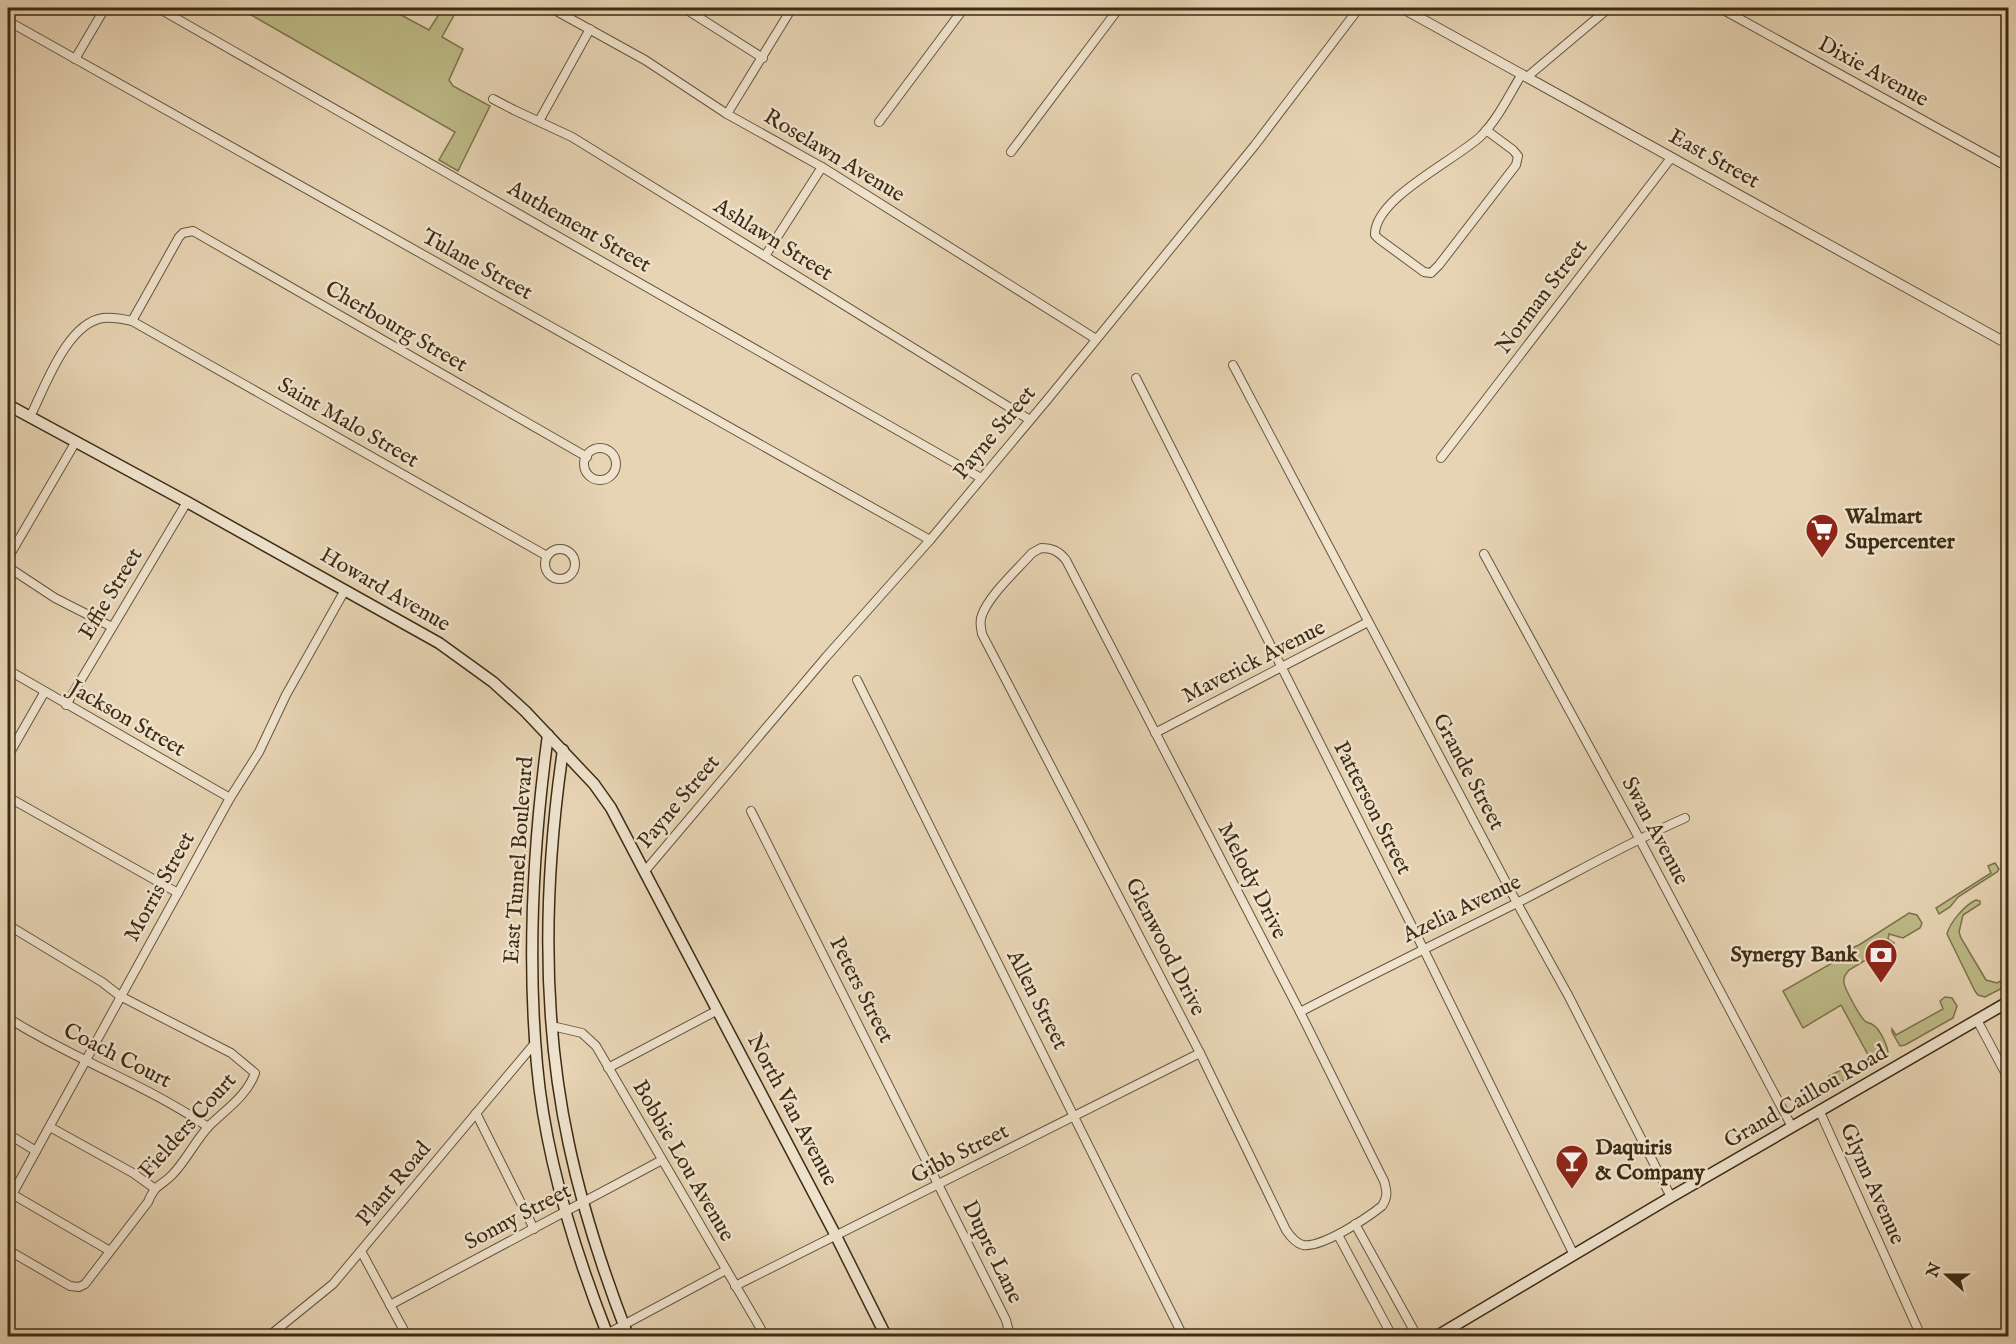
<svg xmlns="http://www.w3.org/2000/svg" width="2016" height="1344" font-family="'IM FELL English',serif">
  <rect width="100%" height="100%" fill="#e7d4b4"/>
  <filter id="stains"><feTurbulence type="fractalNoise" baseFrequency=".00333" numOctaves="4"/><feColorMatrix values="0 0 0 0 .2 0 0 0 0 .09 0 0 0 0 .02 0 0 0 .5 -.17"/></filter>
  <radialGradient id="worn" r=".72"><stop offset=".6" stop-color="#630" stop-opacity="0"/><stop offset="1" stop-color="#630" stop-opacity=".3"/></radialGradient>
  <!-- green -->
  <g fill="#bdbb87" stroke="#7d734d" stroke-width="1.5">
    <polygon points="239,8 388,8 429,30 443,8 458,8 442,37 463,49 449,80 453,86 490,106 458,171 439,160 455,132"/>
    <polygon points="1995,863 1999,869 1997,872 1958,897 1950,907 1939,914 1936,908 1991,873 1988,866"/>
    <path d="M1976,900L1980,901V904L1963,915L1959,932L1961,938L1986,980L1997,983L2008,977V985L1985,997L1978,995L1975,991L1947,934C1950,922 1965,905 1976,900Z"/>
    <path d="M1909,913L1917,915L1922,923L1920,928L1903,938L1889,934L1888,939L1894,943L1849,970C1846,974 1843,977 1844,983C1845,989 1860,1017 1865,1021C1868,1024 1870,1022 1873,1025C1880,1029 1888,1046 1888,1054L1873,1064L1841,1005L1803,1028L1783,991L1848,954L1847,950L1859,945Z"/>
    <polygon points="1945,997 1952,998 1957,1006 1953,1018 1905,1045 1900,1046 1892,1032 1892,1029 1896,1035 1943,1009 1940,1001"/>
    <polygon points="1843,1069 1846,1075 1851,1073 1852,1076 1833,1086 1829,1076"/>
  </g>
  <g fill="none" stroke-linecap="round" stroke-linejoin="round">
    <!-- minor casing -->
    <g stroke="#68553b" stroke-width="10">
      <g id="minor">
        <polyline points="158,8 981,478"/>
        <polyline points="551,8 645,60 727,114 822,167 1096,339"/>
        <polyline points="684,8 763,58"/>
        <polyline points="1720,8 2008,167"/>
        <polyline points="8,21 930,540"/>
        <polyline points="75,59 105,8"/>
        <polyline points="1527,77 1609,8"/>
        <polyline points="493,99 514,110 572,137 1030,420"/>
        <polyline points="727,114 792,8"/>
        <polyline points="539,121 590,29"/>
        <polyline points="879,122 964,8"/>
        <path d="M1486,130L1513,150L1518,156L1516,165L1439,265L1431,273L1424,272L1379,239L1375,235C1374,198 1456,160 1481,136C1498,119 1509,95 1522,74"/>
        <polyline points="1011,152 1119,8"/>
        <polyline points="765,256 822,167"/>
        <polyline points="132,321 179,237 183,233 193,231 587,457"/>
        <polyline points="2002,340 2008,329"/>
        <polyline points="1233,365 1517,903 1568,995 1671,1197"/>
        <polyline points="1136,378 1423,948 1574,1255"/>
        <path d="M30,417C45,387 67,323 103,318C113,317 123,319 132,321L547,556"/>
        <circle cx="600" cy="464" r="16"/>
        <polyline points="1441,458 1671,158"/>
        <path d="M1041,548C1052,548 1059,551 1066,560L1300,1012L1384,1181C1387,1191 1388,1197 1382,1206C1367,1218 1322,1248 1303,1245C1295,1243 1290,1236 1286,1230L1200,1053L982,634C981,627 979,622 982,615C990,594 1017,570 1032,553Z"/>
        <circle cx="560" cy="564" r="15"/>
        <polyline points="1484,554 1639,838 1792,1127"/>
        <polyline points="8,558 75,443"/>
        <polyline points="8,567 55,598 112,627"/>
        <polyline points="8,670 230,798"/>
        <polyline points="857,680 1183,1336"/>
        <polyline points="66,705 187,502"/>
        <polyline points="1155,733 1368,622"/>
        <polyline points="8,756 44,693"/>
        <polyline points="8,797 178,893"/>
        <polyline points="751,811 1006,1320 1010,1336"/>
        <polyline points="645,871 826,657 930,540 1047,400 1255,145 1359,8"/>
        <path d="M8,925L102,982L120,996L231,1053L255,1073C247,1096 225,1110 209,1126C195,1141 186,1161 172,1175C159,1188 156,1183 148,1202L85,1284L79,1287L70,1286L8,1250"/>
        <path d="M1300,1012C1371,975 1443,940 1515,904C1572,875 1627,843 1685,818"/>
        <path d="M8,1018C72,1059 146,1084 208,1127"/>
        <polyline points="1977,1020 2008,1078"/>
        <polyline points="552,1026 582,1033 596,1046 765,1336"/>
        <polyline points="608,1068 718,1010"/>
        <polyline points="1820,1112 1921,1336"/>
        <polyline points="476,1113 534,1229"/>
        <polyline points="50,1127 133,1173 154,1188"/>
        <polyline points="8,1134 36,1151"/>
        <polyline points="12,1194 110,1251"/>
        <polyline points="8,1202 230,798 259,752 286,695 345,590"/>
        <polyline points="1355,1224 1417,1336"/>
        <polyline points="1338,1235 1392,1336"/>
        <polyline points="361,1251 407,1336"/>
        <polyline points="735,1286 1200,1053"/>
        <polyline points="390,1305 662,1160"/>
        <polyline points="269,1336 333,1284 535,1043"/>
        <polyline points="603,1336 726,1270"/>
      </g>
    </g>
    <!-- tertiary casing -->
    <g stroke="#68553b" stroke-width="11">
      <polyline id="tertiary" points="1402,8 2008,344"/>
    </g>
    <!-- secondary casing -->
    <g stroke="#3d2b13" stroke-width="13">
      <g id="secondary">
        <polyline points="8,405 187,502 439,643 493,682 525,711 594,784 611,808 836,1236 886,1336"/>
        <path d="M548,735C533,845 527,955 537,1065C545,1156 575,1252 608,1336"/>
        <path d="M563,750C544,880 541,1016 569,1145C583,1211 604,1274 628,1336"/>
        <polyline points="1437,1336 1671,1197 2008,1002"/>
      </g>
    </g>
    <!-- minor -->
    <use href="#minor" stroke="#efe3ce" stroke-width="8"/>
    <!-- tertiary -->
    <use href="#tertiary" stroke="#efe3ce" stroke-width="9"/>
    <!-- secondary -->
    <use href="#secondary" stroke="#efe3ce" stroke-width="10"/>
  </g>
  <!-- icons -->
  <defs>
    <g id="supermarket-pin" transform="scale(1.725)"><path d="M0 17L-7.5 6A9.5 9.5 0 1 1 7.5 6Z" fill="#8f2418" stroke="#efe3ce"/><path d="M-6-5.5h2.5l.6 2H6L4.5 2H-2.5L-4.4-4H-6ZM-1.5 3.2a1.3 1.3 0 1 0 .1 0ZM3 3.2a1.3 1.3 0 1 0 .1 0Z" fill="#fff"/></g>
    <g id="bank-pin" transform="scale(1.725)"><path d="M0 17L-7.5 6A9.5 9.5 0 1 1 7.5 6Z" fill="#8f2418" stroke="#efe3ce"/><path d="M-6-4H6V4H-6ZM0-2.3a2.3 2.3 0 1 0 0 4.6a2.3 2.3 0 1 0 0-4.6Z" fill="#fff"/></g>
    <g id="bar-pin" transform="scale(1.725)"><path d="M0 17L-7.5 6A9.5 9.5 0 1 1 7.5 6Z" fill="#8f2418" stroke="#efe3ce"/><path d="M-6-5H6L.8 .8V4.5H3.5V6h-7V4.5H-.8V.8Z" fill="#fff"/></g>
  </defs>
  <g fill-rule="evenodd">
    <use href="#supermarket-pin" x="1822" y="530"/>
    <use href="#bank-pin" x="1881" y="955"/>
    <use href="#bar-pin" x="1572" y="1161"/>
  </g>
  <g text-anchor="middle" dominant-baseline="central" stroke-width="5" stroke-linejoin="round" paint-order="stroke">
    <!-- street labels -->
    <g font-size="22" fill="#3d2b13" stroke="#efe3ce">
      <text transform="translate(1873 72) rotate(29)">Dixie Avenue</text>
      <text transform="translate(834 156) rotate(31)">Roselawn Avenue</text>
      <text transform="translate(1714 159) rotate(29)">East Street</text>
      <text transform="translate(579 227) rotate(30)">Authement Street</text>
      <text transform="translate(773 240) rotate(32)">Ashlawn Street</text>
      <text transform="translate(477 265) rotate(29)">Tulane Street</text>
      <text transform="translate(1542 297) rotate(-53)">Norman Street</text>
      <text transform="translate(396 327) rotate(30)">Cherbourg Street</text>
      <text transform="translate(348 423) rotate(30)">Saint Malo Street</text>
      <text transform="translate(995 433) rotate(-50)">Payne Street</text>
      <text transform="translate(385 590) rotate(30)">Howard Avenue</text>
      <text transform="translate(111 594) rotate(-59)">Effie Street</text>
      <text transform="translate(1254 662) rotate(-27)">Maverick Avenue</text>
      <text transform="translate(127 719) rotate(30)">Jackson Street</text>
      <text transform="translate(1468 772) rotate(62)">Grande Street</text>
      <text transform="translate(679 802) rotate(-50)">Payne Street</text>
      <text transform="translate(1372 808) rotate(63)">Patterson Street</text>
      <text transform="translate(1655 831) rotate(62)">Swan Avenue</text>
      <text transform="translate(519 860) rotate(-86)">East Tunnel Boulevard</text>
      <text transform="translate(1252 881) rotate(63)">Melody Drive</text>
      <text transform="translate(160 887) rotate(-61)">Morris Street</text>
      <text transform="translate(1462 909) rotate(-26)">Azelia Avenue</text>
      <text transform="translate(1165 947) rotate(63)">Glenwood Drive</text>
      <text transform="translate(861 990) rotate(63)">Peters Street</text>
      <text transform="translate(1037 1000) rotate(63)">Allen Street</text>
      <text transform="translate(117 1056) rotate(27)">Coach Court</text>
      <text transform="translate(1806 1097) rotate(-30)">Grand Caillou Road</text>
      <text transform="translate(792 1110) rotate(62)">North Van Avenue</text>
      <text transform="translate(188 1126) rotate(-48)">Fielders Court</text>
      <text transform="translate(960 1154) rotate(-27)">Gibb Street</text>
      <text transform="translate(683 1161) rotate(60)">Bobbie Lou Avenue</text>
      <text transform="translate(394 1184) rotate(-50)">Plant Road</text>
      <text transform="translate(1872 1184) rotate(66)">Glynn Avenue</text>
      <text transform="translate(518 1217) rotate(-28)">Sonny Street</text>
      <text transform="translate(992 1252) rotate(64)">Dupre Lane</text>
    </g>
    <!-- poi labels -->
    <g font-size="22" font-weight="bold" fill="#3d2b13" stroke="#efe3ce" text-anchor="start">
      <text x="1845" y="517">Walmart<tspan x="1845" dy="25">Supercenter</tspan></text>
      <text x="1858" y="955" text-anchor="end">Synergy Bank</text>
      <text x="1595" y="1148">Daquiris<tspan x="1595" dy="25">&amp; Company</tspan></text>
    </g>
  </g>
  <!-- margin -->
  <rect width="2016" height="1344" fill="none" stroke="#e7d4b4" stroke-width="30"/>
  <rect x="9" y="9" width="1998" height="1326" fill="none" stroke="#3d2b13" stroke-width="3"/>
  <rect x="15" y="15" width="1986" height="1314" fill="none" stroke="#3d2b13" stroke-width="1.5"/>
  <!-- north arrow -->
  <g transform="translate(1947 1275) rotate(291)" stroke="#efe3ce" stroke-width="4.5" paint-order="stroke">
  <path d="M0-4.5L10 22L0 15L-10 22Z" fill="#3d2b13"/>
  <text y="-9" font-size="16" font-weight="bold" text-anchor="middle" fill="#3d2b13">N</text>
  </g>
  <rect width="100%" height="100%" filter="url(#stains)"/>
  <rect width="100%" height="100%" fill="url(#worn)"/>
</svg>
